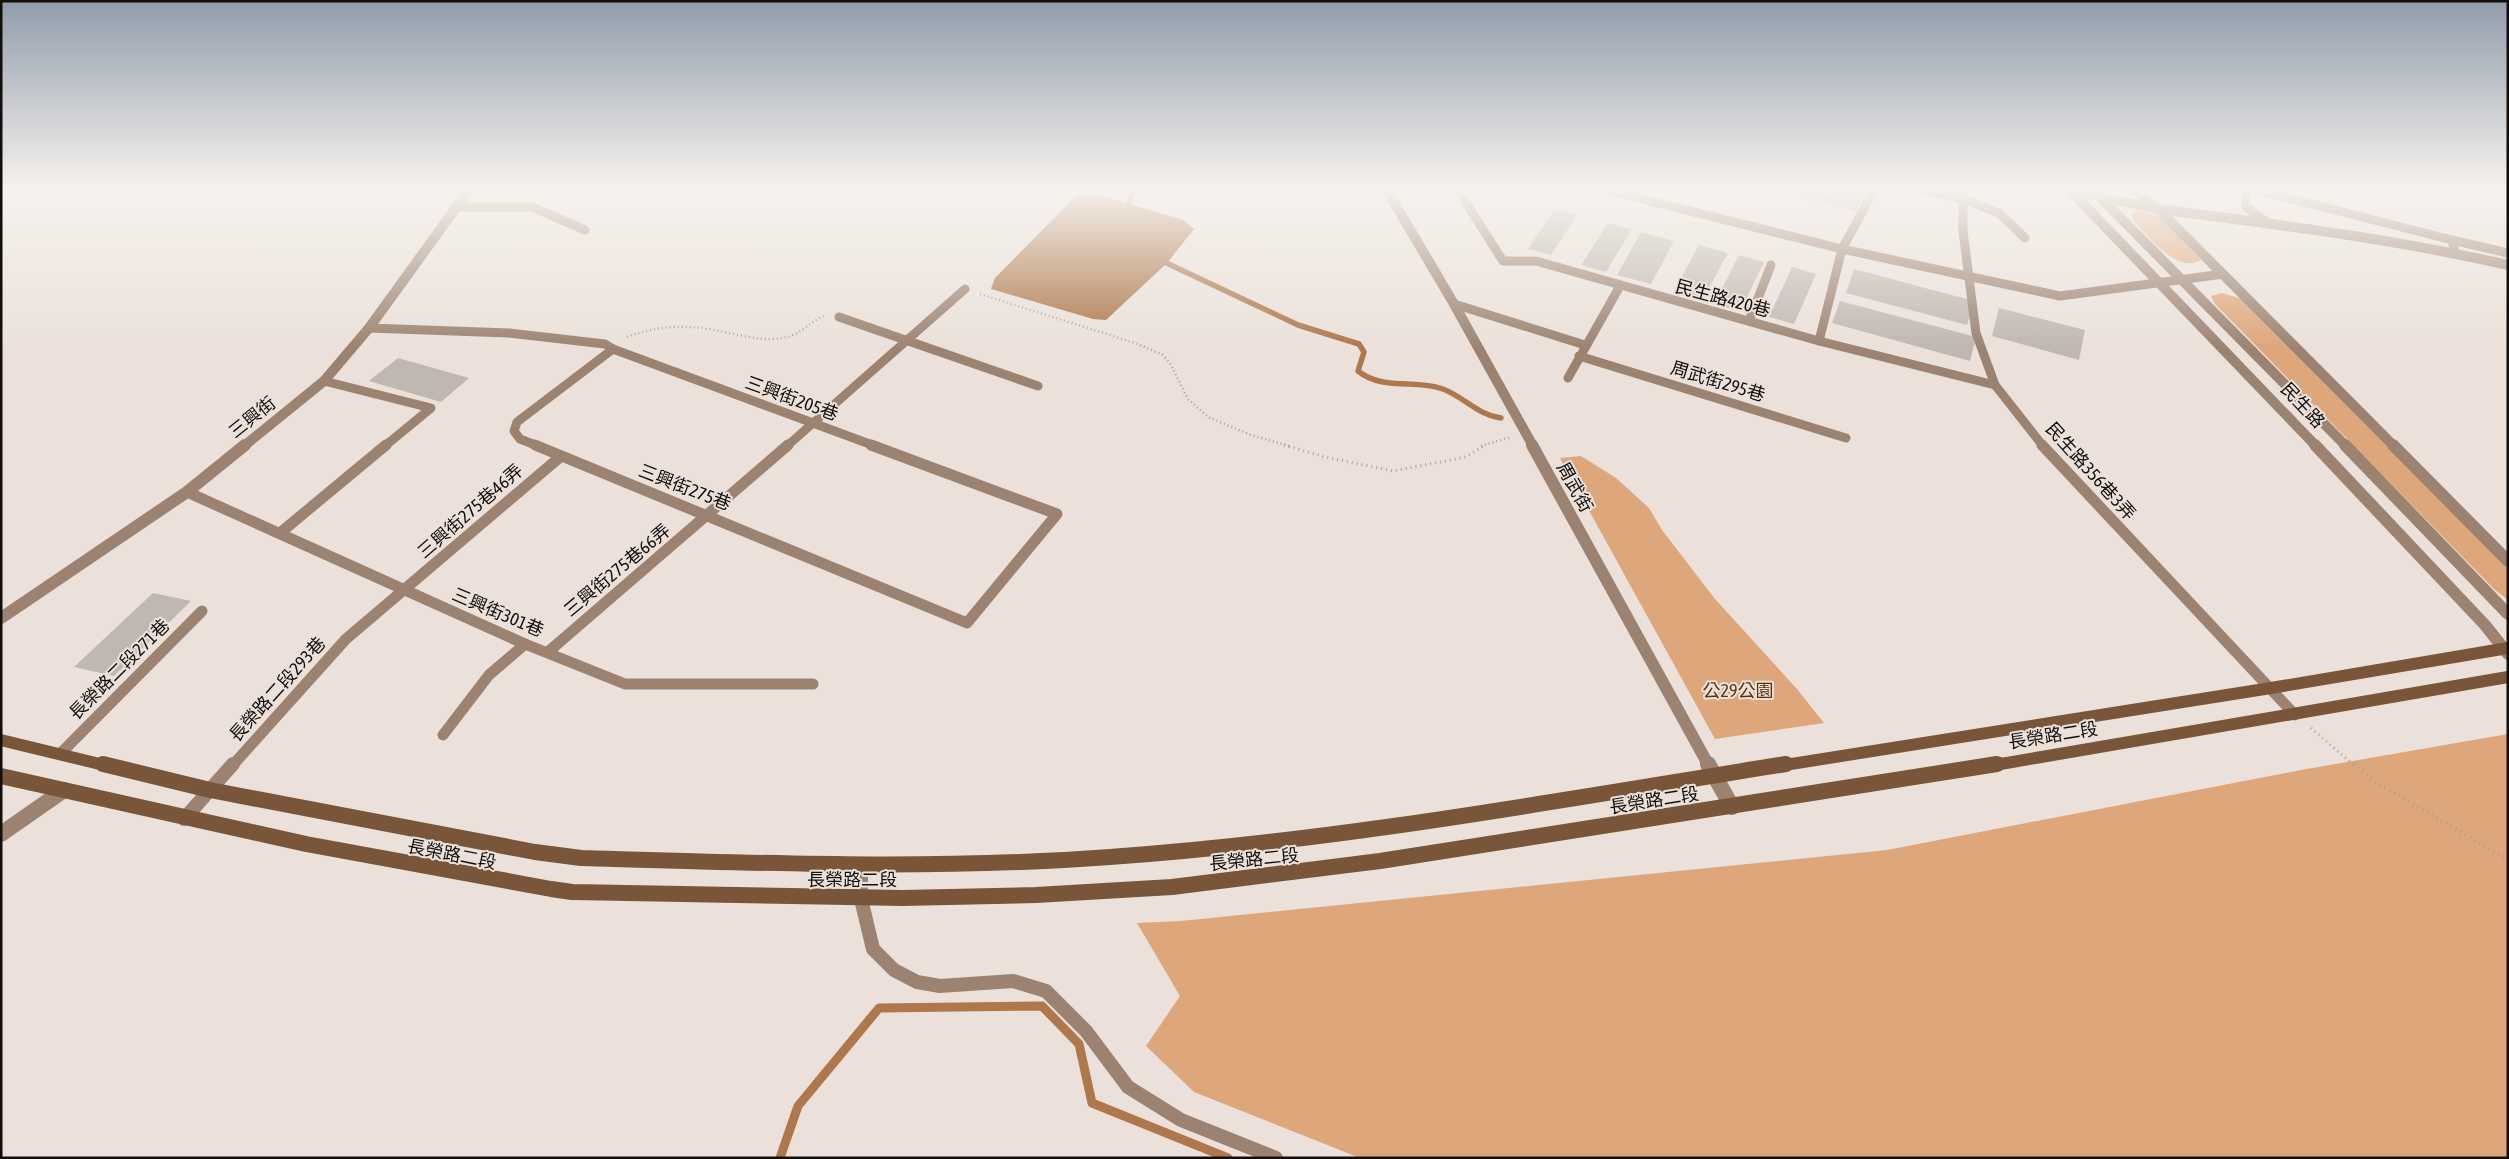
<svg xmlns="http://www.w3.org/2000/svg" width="2509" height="1159" font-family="'Asap Condensed','Noto Sans TC',sans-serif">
  <rect width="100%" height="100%" fill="#ebe1da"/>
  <!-- green -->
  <g fill="#dea67b">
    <path d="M2138,210L2159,216L2201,260C2177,275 2148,235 2133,220L2132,214Z"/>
    <polygon points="2222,293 2242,299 2508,566 2508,600 2494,589 2214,303 2211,296"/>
    <polygon points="1581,456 1616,478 1649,508 1662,530 1715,599 1797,689 1824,723 1715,739 1560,458"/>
    <polygon points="2508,734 2508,1158 1360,1158 1194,1092 1146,1046 1180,996 1137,923 1181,921 1887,850 2301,770"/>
  </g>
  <!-- water -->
  <polygon fill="#ae784c" points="1078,194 1096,194 1183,220 1194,229 1167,263 1106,320 1093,319 991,289 995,278"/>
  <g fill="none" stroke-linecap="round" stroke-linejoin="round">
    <!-- stream-far1 -->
    <g stroke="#ae784c" stroke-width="5.5">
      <polyline points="1126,213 1133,190 1131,187"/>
      <path d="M1158,259L1298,325L1359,344L1364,352L1358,371C1383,391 1415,379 1443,389C1464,397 1478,415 1501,418"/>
    </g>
    <!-- stream -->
    <polyline stroke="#ae784c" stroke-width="9" points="780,1158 798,1106 879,1008 1042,1006 1079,1044 1092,1103 1228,1158"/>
  </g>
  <!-- building -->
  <g fill="#c0b7b0">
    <polygon points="1766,187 1795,187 1790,196 1764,189"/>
    <polygon points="1798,187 1827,187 1819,203 1794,196"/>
    <polygon points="1830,187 1846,187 1865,191 1856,212 1823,203"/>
    <polygon points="1555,209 1577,215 1551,255 1528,249"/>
    <polygon points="1608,223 1632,229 1606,272 1581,265"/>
    <polygon points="1641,232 1674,241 1651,284 1617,275"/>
    <polygon points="1699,245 1728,253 1703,299 1674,291"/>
    <polygon points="1739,255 1764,262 1740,311 1714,304"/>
    <polygon points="1792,267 1816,274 1794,324 1769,317"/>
    <polygon points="1854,269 1974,301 1967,325 1846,293"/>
    <polygon points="1840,301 1976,337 1970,361 1832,323"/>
    <polygon points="1999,308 2085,330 2079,360 1992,336"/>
    <polygon points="398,358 469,378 441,402 369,381"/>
    <polygon points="153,593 191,601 114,676 74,667"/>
  </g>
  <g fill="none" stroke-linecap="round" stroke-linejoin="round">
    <!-- path-far2 -->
    <g stroke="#a9a19b" stroke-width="2.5" stroke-dasharray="1 3" stroke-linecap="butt">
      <polyline points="980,294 1135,343 1163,355 1171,365 1188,399 1208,417 1251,435 1289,446"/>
      <path d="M627,337C657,326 684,324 714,330C737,334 764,343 787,337C801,334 811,321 824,316"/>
      <polyline points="1481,446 1511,437"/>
    </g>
    <!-- path-far1 -->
    <g stroke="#a9a19b" stroke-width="3" stroke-dasharray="1 4" stroke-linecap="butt">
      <polyline points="1284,445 1325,457 1393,471 1466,457 1485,445"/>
      <polyline points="2311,728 2355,766"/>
    </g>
    <!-- path -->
    <polyline stroke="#a9a19b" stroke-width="4" stroke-dasharray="1 4.5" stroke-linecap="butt" points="2354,764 2371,779 2508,860"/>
    <!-- service-far2 -->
    <g stroke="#9c8371" stroke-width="9">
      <polyline points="1456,187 1503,261 1536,261 1819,341 1995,385"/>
      <polyline points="1594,187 1842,249 2060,296 2223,274"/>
      <polyline points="1908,187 1963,199 1999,213 2025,238"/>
      <polyline points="1959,187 1963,199 1963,231 1976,333 1995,385 2043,446"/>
      <polyline points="2054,187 2158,209"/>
      <polyline points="2246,187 2452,240 2455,253"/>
      <polyline points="2246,187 2246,207 2268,223"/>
      <polyline points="2504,187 2508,188"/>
      <polyline points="455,207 532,207 585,230"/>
      <polyline points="2452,240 2508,253"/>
      <polyline points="1454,304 1585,345"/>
      <polyline points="839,317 1038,386"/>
      <polyline points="1749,321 1771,265"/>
      <polyline points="369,328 509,333 605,344 613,349"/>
      <polyline points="1819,341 1842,249 1876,187"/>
      <polyline points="613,349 875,446"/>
      <polyline points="1579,356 1846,438"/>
      <polyline points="1568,378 1620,286"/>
      <polyline points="324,381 431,408 385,446"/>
      <polyline points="538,446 520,439 514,431 517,422 613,349"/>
      <polyline points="787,446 965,289"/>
    </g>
    <!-- service-far1 -->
    <g stroke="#9c8371" stroke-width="11">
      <polyline points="535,445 967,623 1057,514 871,445"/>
      <polyline points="2042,445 2295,715"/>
      <polyline points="187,492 525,644 625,684 813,684"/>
      <polyline points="280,533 386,445"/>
      <polyline points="548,652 788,445"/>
      <polyline points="443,735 489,675 525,644"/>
      <polyline points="61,753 202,611"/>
      <polyline points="232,766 346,639 560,457"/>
    </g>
    <!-- service -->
    <g stroke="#9c8371" stroke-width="14">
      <polyline points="184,819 233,764"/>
      <polyline points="861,865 861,899 873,949 894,970 917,982 940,986 1013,981 1046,991 1086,1031 1128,1087 1181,1120 1276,1158"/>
    </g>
    <!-- minor-far2 -->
    <g stroke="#9c8371" stroke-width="10">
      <polyline points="1385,187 1454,304 1533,446"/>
      <polyline points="2132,187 2158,209 2394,446"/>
      <path d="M2158,209C2275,224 2393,239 2508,265"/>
      <polyline points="244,446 324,381 369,328 471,187"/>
    </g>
    <!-- minor-far1 -->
    <g stroke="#9c8371" stroke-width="12">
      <polyline points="1532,445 1709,766"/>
      <polyline points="2393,445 2508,561"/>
      <polyline points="1,618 187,492 245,445"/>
    </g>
    <!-- minor -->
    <g stroke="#9c8371" stroke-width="16">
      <polyline points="1708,764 1732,807"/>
      <polyline points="1,834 64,790"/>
    </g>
    <!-- tertiary-far1 -->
    <g stroke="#9c8371" stroke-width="10">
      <polyline points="2067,187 2316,446"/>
      <polyline points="2090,187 2346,446"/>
    </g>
    <!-- tertiary -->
    <g stroke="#9c8371" stroke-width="12">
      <polyline points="2315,445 2485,625 2508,654"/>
      <polyline points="2345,445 2508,614"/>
    </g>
    <!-- secondary-far1 -->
    <g stroke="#79563a" stroke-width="12">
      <polyline points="1,740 108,766"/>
      <polyline points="1778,766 2271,688 2508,648"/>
      <polyline points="1989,766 2508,677"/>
    </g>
    <!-- secondary -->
    <g stroke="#79563a" stroke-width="16">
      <path d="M103,764L210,790L535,852L581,858C758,863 934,870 1110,857C1337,841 1561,800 1786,764"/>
      <polyline points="1,776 306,844 551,889 572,892 903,898 1036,895 1172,887 1380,861 1997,764"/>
    </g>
  </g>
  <!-- sky -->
  <linearGradient id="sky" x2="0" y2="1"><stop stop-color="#919caa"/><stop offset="0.54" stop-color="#f6f2ee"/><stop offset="1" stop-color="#f6f2ee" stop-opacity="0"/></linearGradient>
  <rect width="2509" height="349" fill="url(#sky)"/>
  <g text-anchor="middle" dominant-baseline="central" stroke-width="4" stroke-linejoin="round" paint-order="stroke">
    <!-- street labels -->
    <g font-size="18" fill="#110e0b" stroke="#ebe1da">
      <text transform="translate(1723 298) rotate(15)">民生路420巷</text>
      <text transform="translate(1718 381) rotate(17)">周武街295巷</text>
      <text transform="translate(792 398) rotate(20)">三興街205巷</text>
      <text transform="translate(2303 405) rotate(47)">民生路</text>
      <text transform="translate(252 417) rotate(-39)">三興街</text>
      <text transform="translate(2091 471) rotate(48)">民生路356巷3弄</text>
      <text transform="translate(685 487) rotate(21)">三興街275巷</text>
      <text transform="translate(1575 487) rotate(61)">周武街</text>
      <text transform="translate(470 511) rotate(-41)">三興街275巷46弄</text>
      <text transform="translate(617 570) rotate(-40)">三興街275巷66弄</text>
      <text transform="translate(498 612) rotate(23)">三興街301巷</text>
      <text transform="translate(119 669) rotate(-45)">長榮路二段271巷</text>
      <text transform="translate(277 689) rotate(-48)">長榮路二段293巷</text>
      <text transform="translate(2053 735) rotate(-9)">長榮路二段</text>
      <text transform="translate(1654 800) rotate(-9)">長榮路二段</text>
      <text transform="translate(452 854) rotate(11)">長榮路二段</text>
      <text transform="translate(1254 859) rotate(-6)">長榮路二段</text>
      <text x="852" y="879">長榮路二段</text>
    </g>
    <!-- park labels -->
    <g font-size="18" fill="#593310" stroke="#ebe1da">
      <text x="1738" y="690">公29公園</text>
    </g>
  </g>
  <!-- border -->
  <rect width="2509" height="1159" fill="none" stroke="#110e0b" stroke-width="5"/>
</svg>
